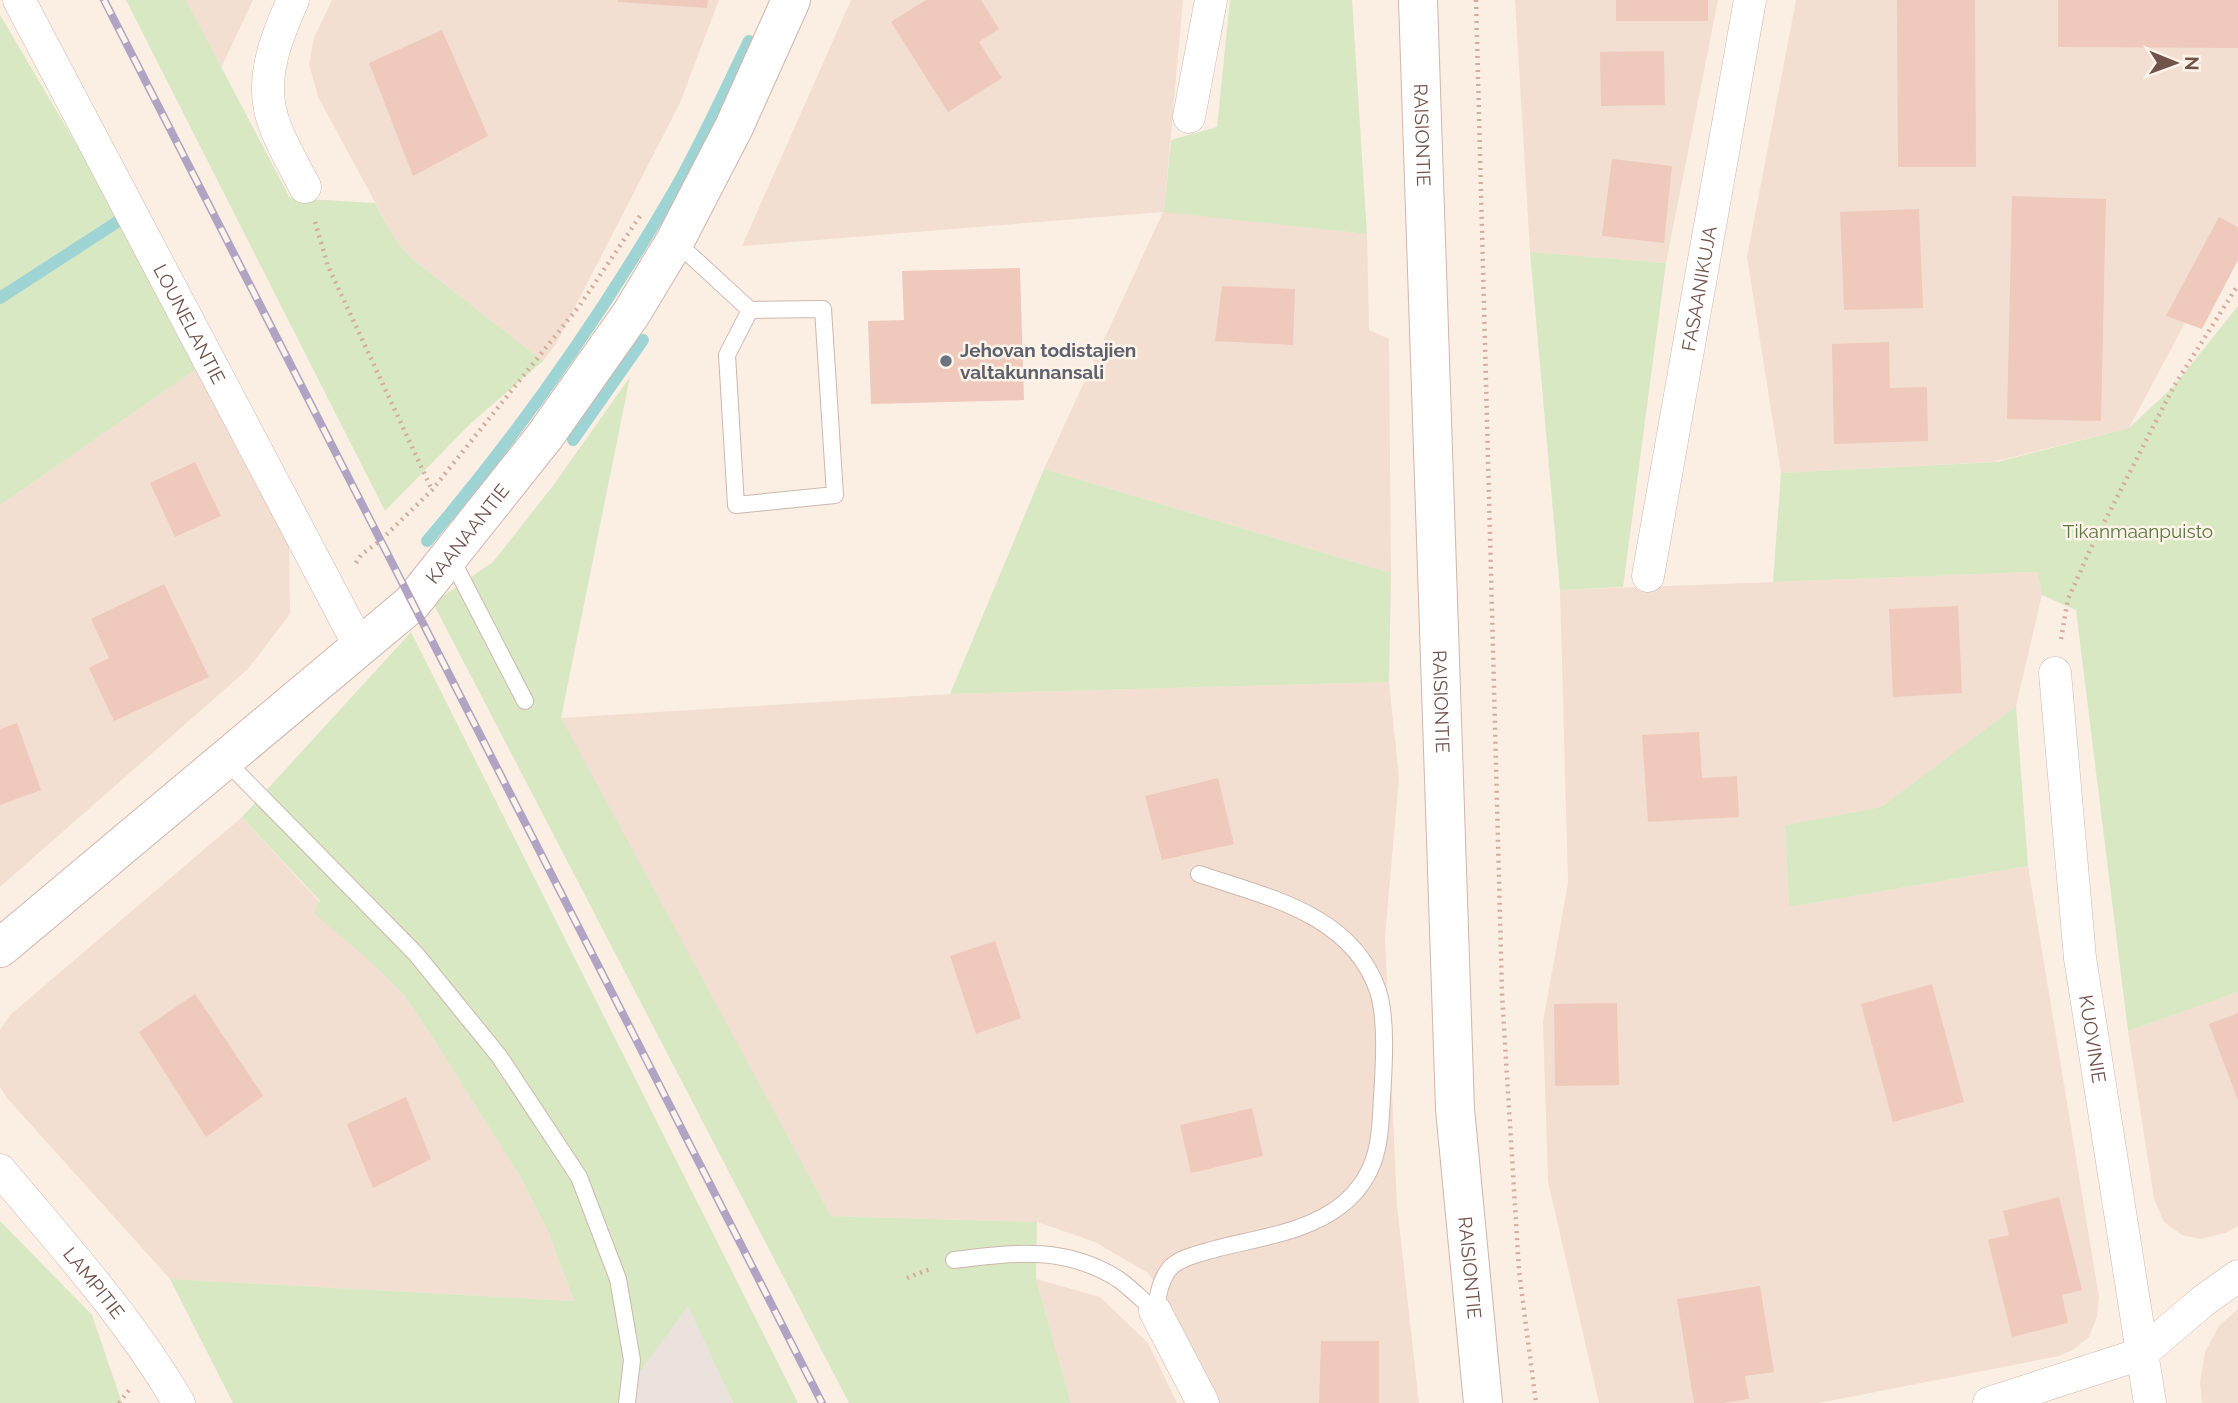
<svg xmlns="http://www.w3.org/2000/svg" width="2238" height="1403" font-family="Raleway,sans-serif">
  <rect width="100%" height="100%" fill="#fbefe3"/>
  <!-- residential -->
  <g fill="#f2dfd2">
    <polygon points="186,0 253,0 221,68 221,67"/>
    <polygon points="332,0 719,0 680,103 556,344 543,361 411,258 395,239 318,97 309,64 314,38"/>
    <polygon points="851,0 1183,0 1164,211 1367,234 1369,330 1389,339 1391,573 1044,469 1163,212 742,246"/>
    <polygon points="1515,0 1718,0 1666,263 1530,252"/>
    <polygon points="1796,0 2238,0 2238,223 2129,428 1993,462 1781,473 1747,257"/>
    <polygon points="205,363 289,537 290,614 248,669 0,887 0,505"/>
    <polygon points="2037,572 2042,595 2016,706 1881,807 1785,825 1789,907 2028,866 2099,1297 2097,1317 2089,1337 2073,1350 2059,1356 1819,1403 1599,1403 1548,1182 1543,1022 1568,883 1560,590"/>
    <polygon points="1389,682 1399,778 1385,937 1397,1205 1419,1403 1213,1403 1174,1311 1148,1273 1095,1242 1037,1222 831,1216 560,718 950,694"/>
    <polygon points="242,817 404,995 431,1035 521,1178 548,1231 574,1301 170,1279 6,1097 0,1087 0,1030 10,1015"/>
    <polygon points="2238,992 2238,1226 2225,1233 2201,1239 2182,1235 2164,1222 2154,1199 2128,1031"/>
    <polygon points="1036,1279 1100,1297 1148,1343 1177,1403 1071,1403"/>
    <polygon points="2238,1309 2238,1403 2202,1403 2200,1382 2205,1352 2219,1326"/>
  </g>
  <!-- industrial -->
  <polygon fill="#ebe2de" points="688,1305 733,1403 617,1403"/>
  <!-- green -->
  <g fill="#d7e8c3">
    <polygon points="126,0 186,0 290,198 375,203 395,239 411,258 543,361 471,423 385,511"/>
    <polygon points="1230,0 1352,0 1367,234 1164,212 1171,140 1217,127"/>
    <polygon points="0,15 205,363 0,505"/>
    <polygon points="1530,252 1666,263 1623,587 1560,590"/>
    <polygon points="2238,306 2238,992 2128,1031 2076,610 2042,595 2037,572 1773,582 1781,473 1997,462 2129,428 2174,386"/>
    <polygon points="630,377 561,718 831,1216 1037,1222 1036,1279 1071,1403 849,1403 433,603 493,562 552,487"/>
    <polygon points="1044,469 1391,573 1389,682 950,694"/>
    <polygon points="411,632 773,1353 798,1403 733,1403 688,1306 617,1403 233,1403 170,1279 574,1301 548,1231 521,1178 431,1035 404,995 372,963 314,913 320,901 242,817"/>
    <polygon points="2016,706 2028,866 1789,907 1785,825 1881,807"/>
    <polygon points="0,1221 92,1315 122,1403 0,1403"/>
  </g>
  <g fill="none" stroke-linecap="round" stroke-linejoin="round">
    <!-- stream -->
    <g stroke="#9fd4d5" stroke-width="12">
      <polyline points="0,298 131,213"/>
      <polyline points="573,440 643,340"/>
      <path d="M427,541C520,432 603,313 675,189C702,141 725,90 749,41"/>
    </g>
  </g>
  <!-- building -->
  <g fill="#efc9bc">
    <polygon points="618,0 708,0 707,8 618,2"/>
    <polygon points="926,0 981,0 999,29 979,42 1002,78 948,112 891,22"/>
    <rect x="1616" y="0" width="92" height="21"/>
    <polygon points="1897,0 1975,0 1976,167 1898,167"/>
    <polygon points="2058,0 2238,0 2238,48 2058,47"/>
    <polygon points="442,30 488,136 413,176 369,63"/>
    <polygon points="1664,51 1665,105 1601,106 1600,52"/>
    <polygon points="1612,159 1672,166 1664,243 1602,236"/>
    <polygon points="2012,196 2106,199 2101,421 2007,419"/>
    <polygon points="1919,209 1923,308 1844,310 1840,212"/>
    <polygon points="2219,217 2238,227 2238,260 2202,329 2166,316"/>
    <polygon points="1020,268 1024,400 871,404 868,321 904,320 902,271"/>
    <polygon points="1222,286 1295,289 1293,345 1215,341"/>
    <polygon points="1889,342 1890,388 1927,387 1928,441 1834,444 1832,344"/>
    <polygon points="195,462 221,516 175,537 150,483"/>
    <polygon points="164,584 209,677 114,721 89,668 109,658 91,619"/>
    <polygon points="1958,606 1962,693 1893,697 1889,609"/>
    <polygon points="17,723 41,790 0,805 0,729"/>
    <polygon points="1699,732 1702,778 1737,776 1739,817 1648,822 1642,735"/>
    <polygon points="1218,778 1234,844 1162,860 1145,796"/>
    <polygon points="995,941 1021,1018 976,1034 950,956"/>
    <polygon points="1932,984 1964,1102 1893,1122 1861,1004"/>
    <polygon points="195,994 263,1096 206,1137 139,1032"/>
    <polygon points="1617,1003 1619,1085 1555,1086 1554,1004"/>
    <polygon points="2238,1013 2238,1100 2209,1024"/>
    <polygon points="406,1097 431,1159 373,1188 347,1124"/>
    <polygon points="1252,1108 1263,1156 1191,1173 1180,1125"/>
    <polygon points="2059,1197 2082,1290 2062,1295 2068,1323 2012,1337 1988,1240 2009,1235 2003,1211"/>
    <polygon points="1760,1286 1774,1372 1745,1376 1749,1399 1723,1403 1694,1403 1677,1299"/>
    <polygon points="1321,1341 1379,1341 1379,1403 1319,1403"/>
  </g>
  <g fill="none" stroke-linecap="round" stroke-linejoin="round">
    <!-- lane casing -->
    <g stroke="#ceb7ad" stroke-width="18">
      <g id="lane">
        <polyline points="675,241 750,310 823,309 835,495 736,505 727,355 750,310"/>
        <polyline points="451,558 525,701"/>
        <polyline points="224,759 416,954 499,1056 579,1177 618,1279 632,1360 627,1403"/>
        <path d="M954,1260C1013,1253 1064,1245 1118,1279C1131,1288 1143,1301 1155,1311C1158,1296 1160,1279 1171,1267C1181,1257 1202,1253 1215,1249C1257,1238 1310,1232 1344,1203C1379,1173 1380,1139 1382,1097C1384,1067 1387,1019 1378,991C1352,914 1267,897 1199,874"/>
      </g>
    </g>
    <!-- street casing -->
    <g stroke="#ceb7ad" stroke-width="33">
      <g id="street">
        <path id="s1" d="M19,0L360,647"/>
        <path d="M293,0C277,36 260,77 272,117C278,139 294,165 305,187"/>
        <polyline points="1189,117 1211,0"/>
        <path id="s2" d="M1648,576L1750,0"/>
        <path id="s3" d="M2055,673L2080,958L2150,1403"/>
        <path id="s4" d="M0,1170C63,1245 129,1318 179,1403"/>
        <polyline points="1155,1311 1203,1403"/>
        <polyline points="1989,1403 2141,1354 2203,1301 2238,1276"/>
      </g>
    </g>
    <!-- secondary casing -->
    <g stroke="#d1b6ab" stroke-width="40">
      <g id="secondary">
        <path id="s5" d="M1418,0L1455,1109L1483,1403"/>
        <path id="s6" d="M0,948L412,603L545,436L631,314L675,241L734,127L791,0"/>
      </g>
    </g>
    <!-- path -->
    <g stroke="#d4ac9f" stroke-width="4.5" stroke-dasharray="2 5" stroke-linecap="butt">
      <polyline points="1476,0 1502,994 1519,1271 1536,1403"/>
      <polyline points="315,222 328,266 432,490"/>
      <polyline points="356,563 361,555 381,540 432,490 580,305 640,216"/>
      <polyline points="2061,639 2068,599 2090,550 2174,386 2238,285"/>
      <polyline points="907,1278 930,1269"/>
      <polyline points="119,1403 129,1390"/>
    </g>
    <!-- lane -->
    <use href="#lane" stroke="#fff" stroke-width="16"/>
    <!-- street -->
    <use href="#street" stroke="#fff" stroke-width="32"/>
    <!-- secondary -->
    <use href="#secondary" stroke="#fff" stroke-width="38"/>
    <!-- rail casing -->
    <g stroke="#b0a3c4" stroke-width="8">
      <polyline id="rail" points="104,0 822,1403"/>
    </g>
    <!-- rail -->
    <use href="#rail" stroke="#fef3e9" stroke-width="5" stroke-dasharray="16" stroke-linecap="butt"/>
  </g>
  <!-- markers -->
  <circle fill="#6b7280" stroke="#fef3e9" stroke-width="2.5" cx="946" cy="361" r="7"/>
  <g text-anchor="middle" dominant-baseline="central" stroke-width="5" stroke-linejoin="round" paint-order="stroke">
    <!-- street labels -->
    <g font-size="19" fill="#72534a" stroke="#fef3e9">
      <text stroke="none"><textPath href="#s5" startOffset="135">RAISIONTIE</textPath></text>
      <text stroke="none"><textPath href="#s2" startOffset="292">FASAANIKUJA</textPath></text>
      <text stroke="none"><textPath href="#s1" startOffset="366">LOUNELANTIE</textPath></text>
      <text stroke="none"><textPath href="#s6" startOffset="626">KAANAANTIE</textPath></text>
      <text stroke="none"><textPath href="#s5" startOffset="702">RAISIONTIE</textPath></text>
      <text stroke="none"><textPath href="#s3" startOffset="368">KUOVINIE</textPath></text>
      <text stroke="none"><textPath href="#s5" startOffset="1269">RAISIONTIE</textPath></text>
      <text stroke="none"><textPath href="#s4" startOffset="147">LAMPITIE</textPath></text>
    </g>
    <!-- worship labels -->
    <g font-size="19" font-weight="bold" fill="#5b616d" stroke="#fef3e9" text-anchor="start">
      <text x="960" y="350">Jehovan todistajien<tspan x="960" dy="22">valtakunnansali</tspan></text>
    </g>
    <!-- park labels -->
    <g font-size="19" fill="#5a7842" stroke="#fef3e9">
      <text x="2138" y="531">Tikanmaanpuisto</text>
    </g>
  </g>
  <!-- north arrow -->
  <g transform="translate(2175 63) rotate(91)" stroke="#fef3e9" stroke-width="5" paint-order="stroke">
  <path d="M0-5L12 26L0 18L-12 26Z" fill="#72534a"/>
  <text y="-10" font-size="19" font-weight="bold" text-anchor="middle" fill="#72534a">N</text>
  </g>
</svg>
